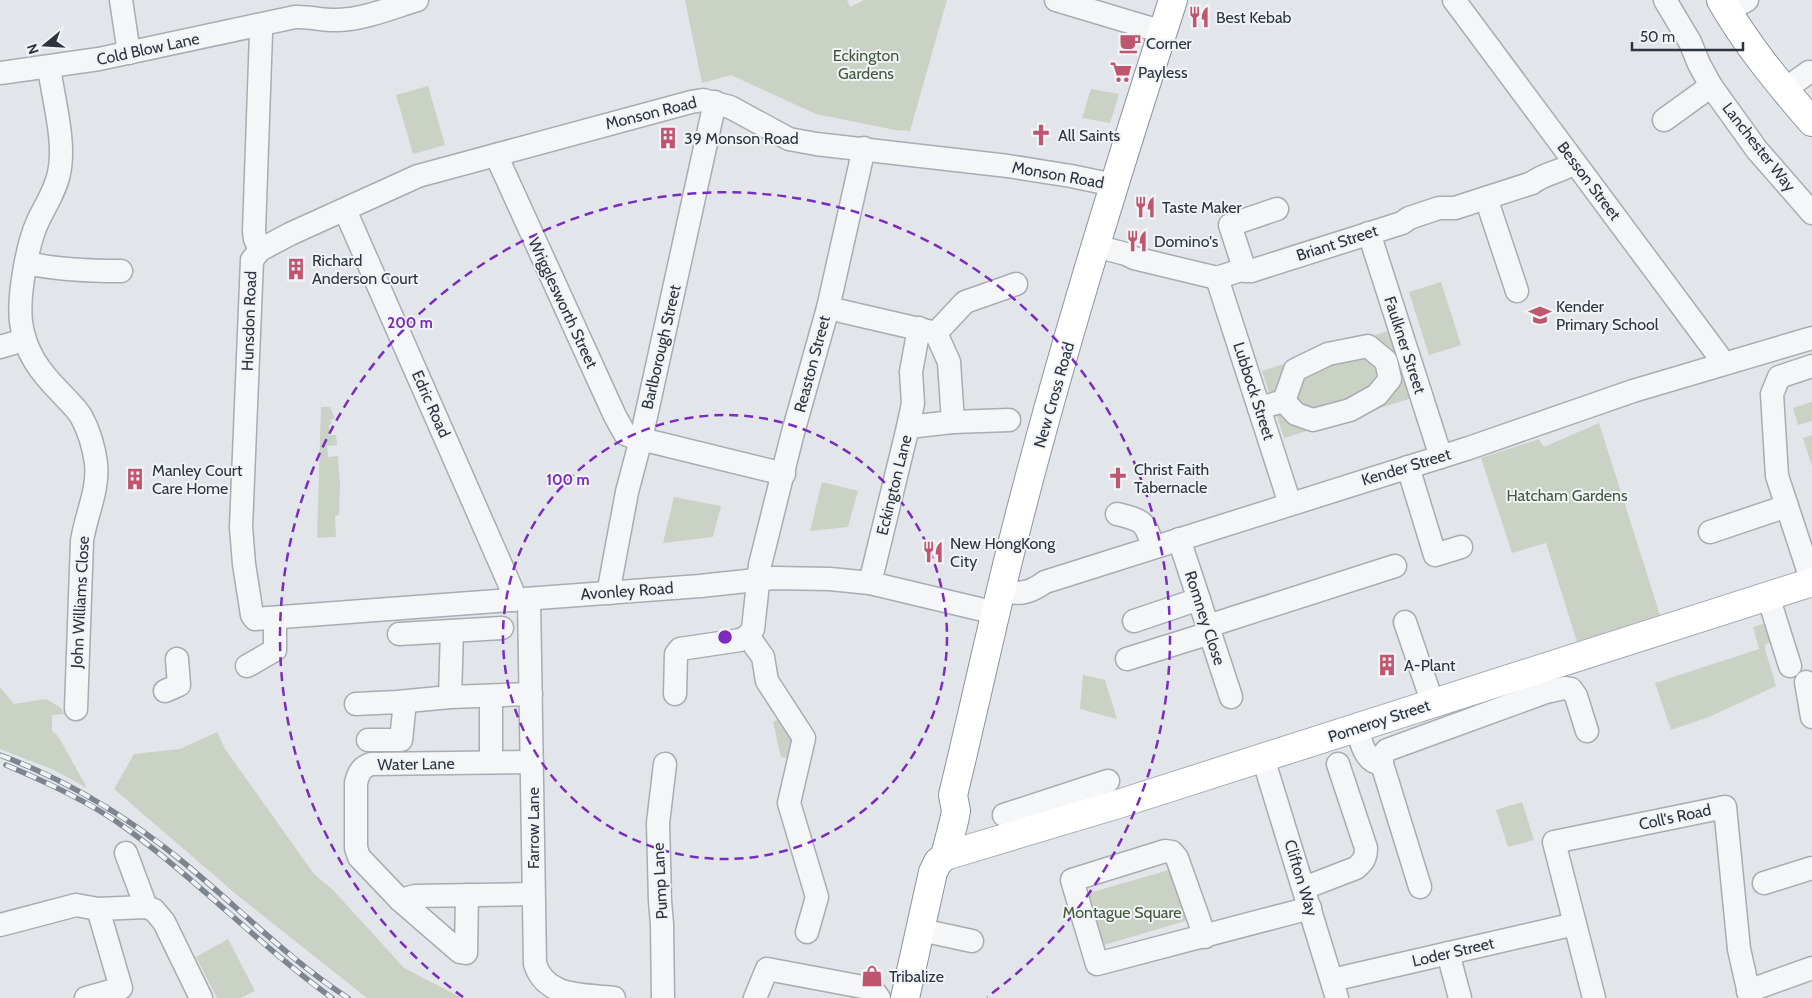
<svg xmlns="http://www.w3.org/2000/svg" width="1812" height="998" font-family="Cabin,sans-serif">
  <rect width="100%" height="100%" fill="#e2e5e9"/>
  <!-- green -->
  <g fill="#c9d2c4">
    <polygon points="685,0 847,0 850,7 864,0 947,0 910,131 895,130 816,114 731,75 702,83"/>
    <polygon points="428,86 445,145 413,154 396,95"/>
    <polygon points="1091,89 1119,94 1110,123 1082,118"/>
    <polygon points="1441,282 1461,345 1429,355 1409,292"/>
    <polygon points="1391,330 1412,398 1284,438 1262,371"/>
    <polygon points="1812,402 1812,421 1798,425 1793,408"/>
    <polygon points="321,407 330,407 335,418 330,420 332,423 329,425 329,435 336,435 337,445 327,446 328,457 338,456 340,485 339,515 335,516 336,537 317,538"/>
    <polygon points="1599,423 1660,615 1577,642 1546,543 1512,553 1481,458 1539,439 1544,447"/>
    <polygon points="1812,435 1812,466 1803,438"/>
    <polygon points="822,482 858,491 848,527 810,531"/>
    <polygon points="674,497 721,506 713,537 663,543"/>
    <polygon points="1769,622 1775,641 1766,644 1765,649 1776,686 1709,717 1671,730 1655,683 1759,649 1753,627"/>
    <polygon points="1083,675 1105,680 1117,719 1080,709"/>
    <polygon points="0,687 14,704 46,699 61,708 64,714 52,715 52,731 58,736 87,788 54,770 0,749"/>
    <polygon points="782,717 794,734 793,759 781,757 773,722"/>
    <polygon points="217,732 225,749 314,874 334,891 404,968 462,998 367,998 237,895 114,789 134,754 180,749"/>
    <polygon points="1522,802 1534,840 1508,847 1496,810"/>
    <polygon points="1176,868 1192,919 1097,947 1082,895"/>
    <polygon points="228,939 255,991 240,998 217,998 196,957"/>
  </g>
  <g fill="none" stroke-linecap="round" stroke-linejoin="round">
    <!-- minor casing -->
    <g stroke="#a8acb3" stroke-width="25">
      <g id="minor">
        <polyline points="121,0 129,53"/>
        <polyline points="1056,0 1163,32"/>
        <polyline points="1454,0 1718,355 1721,364"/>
        <polyline points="1665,0 1690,42 1699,64 1711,86 1757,150 1812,213"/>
        <polyline points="1727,11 1747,0"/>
        <polyline points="259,25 261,33 254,231 255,239 260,250"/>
        <path d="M49,67C53,98 66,142 59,173C56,190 45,206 38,221C27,245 18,296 21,322C25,352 40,372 61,393C68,401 75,407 81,416C88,429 94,448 96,463C99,490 86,514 82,541L76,709"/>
        <path d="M0,73L99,59L295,17C310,16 324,21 338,20C365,19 391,8 417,0"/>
        <polyline points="1784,90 1809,72"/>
        <polyline points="1664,120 1711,86"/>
        <polyline points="496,155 615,416 625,434 640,440"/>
        <polyline points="1486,198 1517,291"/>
        <polyline points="345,210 512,590 513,600"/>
        <polyline points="1369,233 1441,457"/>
        <path d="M1095,246L1126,254L1134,258L1217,278L1241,270L1251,271L1402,223L1409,218L1439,208H1455L1532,183C1545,173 1561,172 1574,163"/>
        <path d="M27,263C58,270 89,271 121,271"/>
        <polyline points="1245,271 1230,225 1277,209"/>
        <polyline points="1217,278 1290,504"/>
        <polyline points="828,308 936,333 965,302 1016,284"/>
        <polyline points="936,333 949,362 953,422"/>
        <polyline points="0,347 24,340"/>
        <polyline points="1812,366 1779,377 1772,394 1777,476 1812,582"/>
        <polyline points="1259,408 1284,401 1295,370 1328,354 1368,346 1386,361 1390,379 1377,395 1350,410 1313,420 1296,414 1284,401"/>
        <polyline points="908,427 913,403 911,372 919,328"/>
        <polyline points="641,439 784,474"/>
        <polyline points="1408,467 1435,555 1461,547"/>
        <path d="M1117,514C1144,521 1145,521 1153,547"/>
        <polyline points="1710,532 1787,506"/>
        <polyline points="1179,539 1231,697"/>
        <polyline points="870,583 908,427 953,422 1009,420"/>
        <path d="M1001,591C1019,595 1030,593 1045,582L1469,448L1633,391L1812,338"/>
        <polyline points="610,593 610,583 627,492 641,439 715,102"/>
        <polyline points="1768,596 1790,666"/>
        <path d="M529,599L535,964C546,998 582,994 614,998"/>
        <polyline points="996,613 870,583 830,579 774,578 700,586 255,619 252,615 244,564 241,527 252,260 260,250 290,234 418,176 691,102 703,100 730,107 789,139 816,144 1008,166 1071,176 1114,185"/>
        <polyline points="1134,621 1199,599"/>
        <polyline points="1405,622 1433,704"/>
        <polyline points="1208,626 1395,566"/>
        <polyline points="399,634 502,628"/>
        <polyline points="748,636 763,657 767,681 804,738 789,803 817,897 807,932"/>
        <polyline points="1127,659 1210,633"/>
        <polyline points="247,666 275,650 275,618"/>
        <polyline points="1806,682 1812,717"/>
        <polyline points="165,691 179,685 177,659"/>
        <polyline points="675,694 676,654 680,649 740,640 748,636 753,629 760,565 792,436 828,308 864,148"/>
        <polyline points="450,697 452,631"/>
        <polyline points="356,704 397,702 450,697 531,694"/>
        <path d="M1357,728C1361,742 1365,763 1382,764"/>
        <polyline points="368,740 401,740 405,702"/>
        <polyline points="1263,758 1337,998"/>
        <polyline points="491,762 491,696"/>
        <polyline points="1004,815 1108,781"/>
        <polyline points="126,853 146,907"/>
        <polyline points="1764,883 1812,868"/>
        <polyline points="1420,887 1382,764 1382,756 1387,750 1546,692 1564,688 1571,689 1576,696 1587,731"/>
        <path d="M1304,888L1356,868C1363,862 1366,858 1366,848L1338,764"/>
        <path d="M467,895L466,953L460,952L400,900L359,857L356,848V783C358,774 361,767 371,764L532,762"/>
        <polyline points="400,900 415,896 533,894"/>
        <polyline points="0,925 76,905 98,909 146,907 154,910 164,922 201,998"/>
        <polyline points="921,930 972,941"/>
        <polyline points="1205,937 1177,858 1172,852 1165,851 1072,880 1097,964 1310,908"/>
        <polyline points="1448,953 1460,998"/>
        <polyline points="1332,980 1575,924"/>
        <polyline points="1748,991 1812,968"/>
        <polyline points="86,998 121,988 98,909"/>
        <polyline points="663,998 662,924 660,901 658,823 665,764"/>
        <polyline points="755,998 767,969 863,987 873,990 879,998"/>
        <polyline points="1594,998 1554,842 1725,807 1739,949 1750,998"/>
      </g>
    </g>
    <!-- major casing -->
    <g stroke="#a2abb3" stroke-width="30">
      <polyline id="major" points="945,856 1115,805 1812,582"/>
    </g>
    <!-- highway casing -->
    <g stroke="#8b949e" stroke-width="30">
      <g id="highway">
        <path d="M1721,0C1746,44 1779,84 1812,122"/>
        <path d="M905,998L933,872L938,862L945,856L954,821L956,811L953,795C972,717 989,638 1008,561C1055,372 1113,185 1173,0"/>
      </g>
    </g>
    <!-- minor -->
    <use href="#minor" stroke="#f4f6f7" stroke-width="22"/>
    <!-- major -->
    <use href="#major" stroke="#fff" stroke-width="28"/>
    <!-- highway -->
    <use href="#highway" stroke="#fff" stroke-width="28"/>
    <!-- rail casing -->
    <g stroke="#7d8690" stroke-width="5.5">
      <g id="rail">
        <path d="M0,755C67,780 128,817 183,862C238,907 288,959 348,998"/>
        <path d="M6,765C48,783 90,802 127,829C199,881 260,946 332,998"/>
      </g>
    </g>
    <!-- rail -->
    <use href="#rail" stroke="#f1f4f6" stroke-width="4" stroke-dasharray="11" stroke-linecap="butt"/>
  </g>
  <!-- distance rings -->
  <g fill="none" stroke="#7b2cbf" stroke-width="2.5" stroke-dasharray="9 6">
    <circle cx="725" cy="637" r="222"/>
    <path d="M463 997A445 445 0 1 1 987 997"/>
  </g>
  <!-- icons -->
  <defs>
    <g id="restaurant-bare" transform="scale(1.725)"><path d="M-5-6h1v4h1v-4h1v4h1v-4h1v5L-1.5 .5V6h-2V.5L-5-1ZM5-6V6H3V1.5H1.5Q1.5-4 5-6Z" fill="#bf556f" stroke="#f1f4f6" stroke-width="2.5" paint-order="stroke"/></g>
    <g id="cafe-bare" transform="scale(1.725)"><path d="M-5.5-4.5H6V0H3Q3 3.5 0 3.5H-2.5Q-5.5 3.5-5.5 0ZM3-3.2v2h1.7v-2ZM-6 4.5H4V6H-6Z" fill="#bf556f" stroke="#f1f4f6" stroke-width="2.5" paint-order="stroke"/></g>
    <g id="supermarket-bare" transform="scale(1.725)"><path d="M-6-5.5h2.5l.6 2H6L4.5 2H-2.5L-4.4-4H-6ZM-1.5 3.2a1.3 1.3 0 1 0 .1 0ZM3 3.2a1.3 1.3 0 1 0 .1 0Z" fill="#bf556f" stroke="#f1f4f6" stroke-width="2.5" paint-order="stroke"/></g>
    <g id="church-bare" transform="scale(1.725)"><path d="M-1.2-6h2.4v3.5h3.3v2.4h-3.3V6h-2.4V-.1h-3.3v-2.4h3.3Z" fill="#bf556f" stroke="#f1f4f6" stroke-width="2.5" paint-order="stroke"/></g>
    <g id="building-bare" transform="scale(1.725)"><path d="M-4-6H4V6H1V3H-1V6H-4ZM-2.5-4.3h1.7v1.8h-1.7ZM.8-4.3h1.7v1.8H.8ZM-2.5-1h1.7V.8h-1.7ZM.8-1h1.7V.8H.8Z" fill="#bf556f" stroke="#f1f4f6" stroke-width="2.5" paint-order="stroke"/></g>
    <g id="school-bare" transform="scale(1.725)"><path d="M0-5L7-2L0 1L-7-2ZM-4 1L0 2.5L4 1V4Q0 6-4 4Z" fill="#bf556f" stroke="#f1f4f6" stroke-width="2.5" paint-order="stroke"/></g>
    <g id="shop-bare" transform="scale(1.725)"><path d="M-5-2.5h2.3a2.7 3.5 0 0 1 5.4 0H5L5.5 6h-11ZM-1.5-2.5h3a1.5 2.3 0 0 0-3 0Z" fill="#bf556f" stroke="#f1f4f6" stroke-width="2.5" paint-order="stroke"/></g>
  </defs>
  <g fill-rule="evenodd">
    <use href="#restaurant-bare" x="1199" y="17"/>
    <use href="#cafe-bare" x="1130" y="43"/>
    <use href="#supermarket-bare" x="1121" y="72"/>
    <use href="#church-bare" x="1041" y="135"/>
    <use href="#building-bare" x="668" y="138"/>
    <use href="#restaurant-bare" x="1145" y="207"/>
    <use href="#restaurant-bare" x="1137" y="241"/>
    <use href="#building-bare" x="296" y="269"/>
    <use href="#school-bare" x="1540" y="315"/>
    <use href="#church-bare" x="1118" y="478"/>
    <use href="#building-bare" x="135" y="479"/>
    <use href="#restaurant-bare" x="933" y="552"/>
    <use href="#building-bare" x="1387" y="665"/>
    <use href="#shop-bare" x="872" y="976"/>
  </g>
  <g text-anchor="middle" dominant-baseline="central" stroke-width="4" stroke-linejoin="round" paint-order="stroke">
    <!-- poi labels -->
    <g font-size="16" fill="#2c343f" stroke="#f1f4f6" text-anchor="start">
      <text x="1216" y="17">Best Kebab</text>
      <text x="1146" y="43">Corner</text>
      <text x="1138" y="72">Payless</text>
      <text x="1058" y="135">All Saints</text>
      <text x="684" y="138">39 Monson Road</text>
      <text x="1162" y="207">Taste Maker</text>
      <text x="1154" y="241">Domino's</text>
      <text x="312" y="260">Richard<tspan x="312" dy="18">Anderson Court</tspan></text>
      <text x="1556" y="306">Kender<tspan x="1556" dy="18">Primary School</tspan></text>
      <text x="1134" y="469">Christ Faith<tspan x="1134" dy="18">Tabernacle</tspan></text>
      <text x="152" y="470">Manley Court<tspan x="152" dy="18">Care Home</tspan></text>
      <text x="950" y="543">New HongKong<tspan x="950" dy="18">City</tspan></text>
      <text x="1404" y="665">A-Plant</text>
      <text x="889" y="976">Tribalize</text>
    </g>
    <!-- street labels -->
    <g font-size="16" fill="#2c343f" stroke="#f1f4f6">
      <text transform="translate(148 49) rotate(-12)">Cold Blow Lane</text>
      <text transform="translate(651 113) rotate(-14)">Monson Road</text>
      <text transform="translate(1759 147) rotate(52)">Lanchester Way</text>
      <text transform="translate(1058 175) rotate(10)">Monson Road</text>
      <text transform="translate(1589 181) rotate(53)">Besson Street</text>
      <text transform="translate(1337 243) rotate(-18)">Briant Street</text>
      <text transform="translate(563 303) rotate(65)">Wrigglesworth Street</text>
      <text transform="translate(249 321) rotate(-88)">Hunsdon Road</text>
      <text transform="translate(1405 345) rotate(72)">Faulkner Street</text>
      <text transform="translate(661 347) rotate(-77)">Barlborough Street</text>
      <text transform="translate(812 364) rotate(-75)">Reaston Street</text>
      <text transform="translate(1254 391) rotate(72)">Lubbock Street</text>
      <text transform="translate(1054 395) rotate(-74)">New Cross Road</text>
      <text transform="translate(431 404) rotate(66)">Edric Road</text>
      <text transform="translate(1406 467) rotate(-17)">Kender Street</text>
      <text transform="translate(894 485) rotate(-76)">Eckington Lane</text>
      <text transform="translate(627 591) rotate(-4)">Avonley Road</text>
      <text transform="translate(80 602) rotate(-87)">John Williams Close</text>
      <text transform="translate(1205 618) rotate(72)">Romney Close</text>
      <text transform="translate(1379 721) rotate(-18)">Pomeroy Street</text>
      <text transform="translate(416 764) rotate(-1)">Water Lane</text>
      <text transform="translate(1675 817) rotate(-12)">Coll's Road</text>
      <text transform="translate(533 828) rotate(-90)">Farrow Lane</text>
      <text transform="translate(1301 878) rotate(73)">Clifton Way</text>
      <text transform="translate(660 881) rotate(-93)">Pump Lane</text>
      <text transform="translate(1453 952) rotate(-13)">Loder Street</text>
    </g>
    <!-- park labels -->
    <g font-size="16" fill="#43593b" stroke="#f1f4f6">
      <text x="866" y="55">Eckington<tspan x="866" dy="18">Gardens</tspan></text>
      <text x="1567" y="495">Hatcham Gardens</text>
      <text x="1122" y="912">Montague Square</text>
    </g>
  </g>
  <circle cx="725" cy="637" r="8" fill="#7b2cbf" stroke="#f1f4f6" stroke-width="2.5"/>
  <g font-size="15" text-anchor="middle" font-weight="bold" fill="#7b2cbf" stroke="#f1f4f6" stroke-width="4" stroke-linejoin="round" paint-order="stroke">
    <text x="410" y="328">200 m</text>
    <text x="568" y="485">100 m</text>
  </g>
  <!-- north arrow -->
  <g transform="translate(45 45) rotate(252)" stroke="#f1f4f6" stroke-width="4" paint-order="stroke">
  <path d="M0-4L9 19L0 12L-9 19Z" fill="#2c343f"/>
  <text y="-8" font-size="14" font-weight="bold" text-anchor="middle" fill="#2c343f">N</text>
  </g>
  <!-- scale -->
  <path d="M1632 42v8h111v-8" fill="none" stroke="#2c343f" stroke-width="2.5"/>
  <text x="1640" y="42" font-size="15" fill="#2c343f" stroke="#f1f4f6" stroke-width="4" paint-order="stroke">50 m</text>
</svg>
